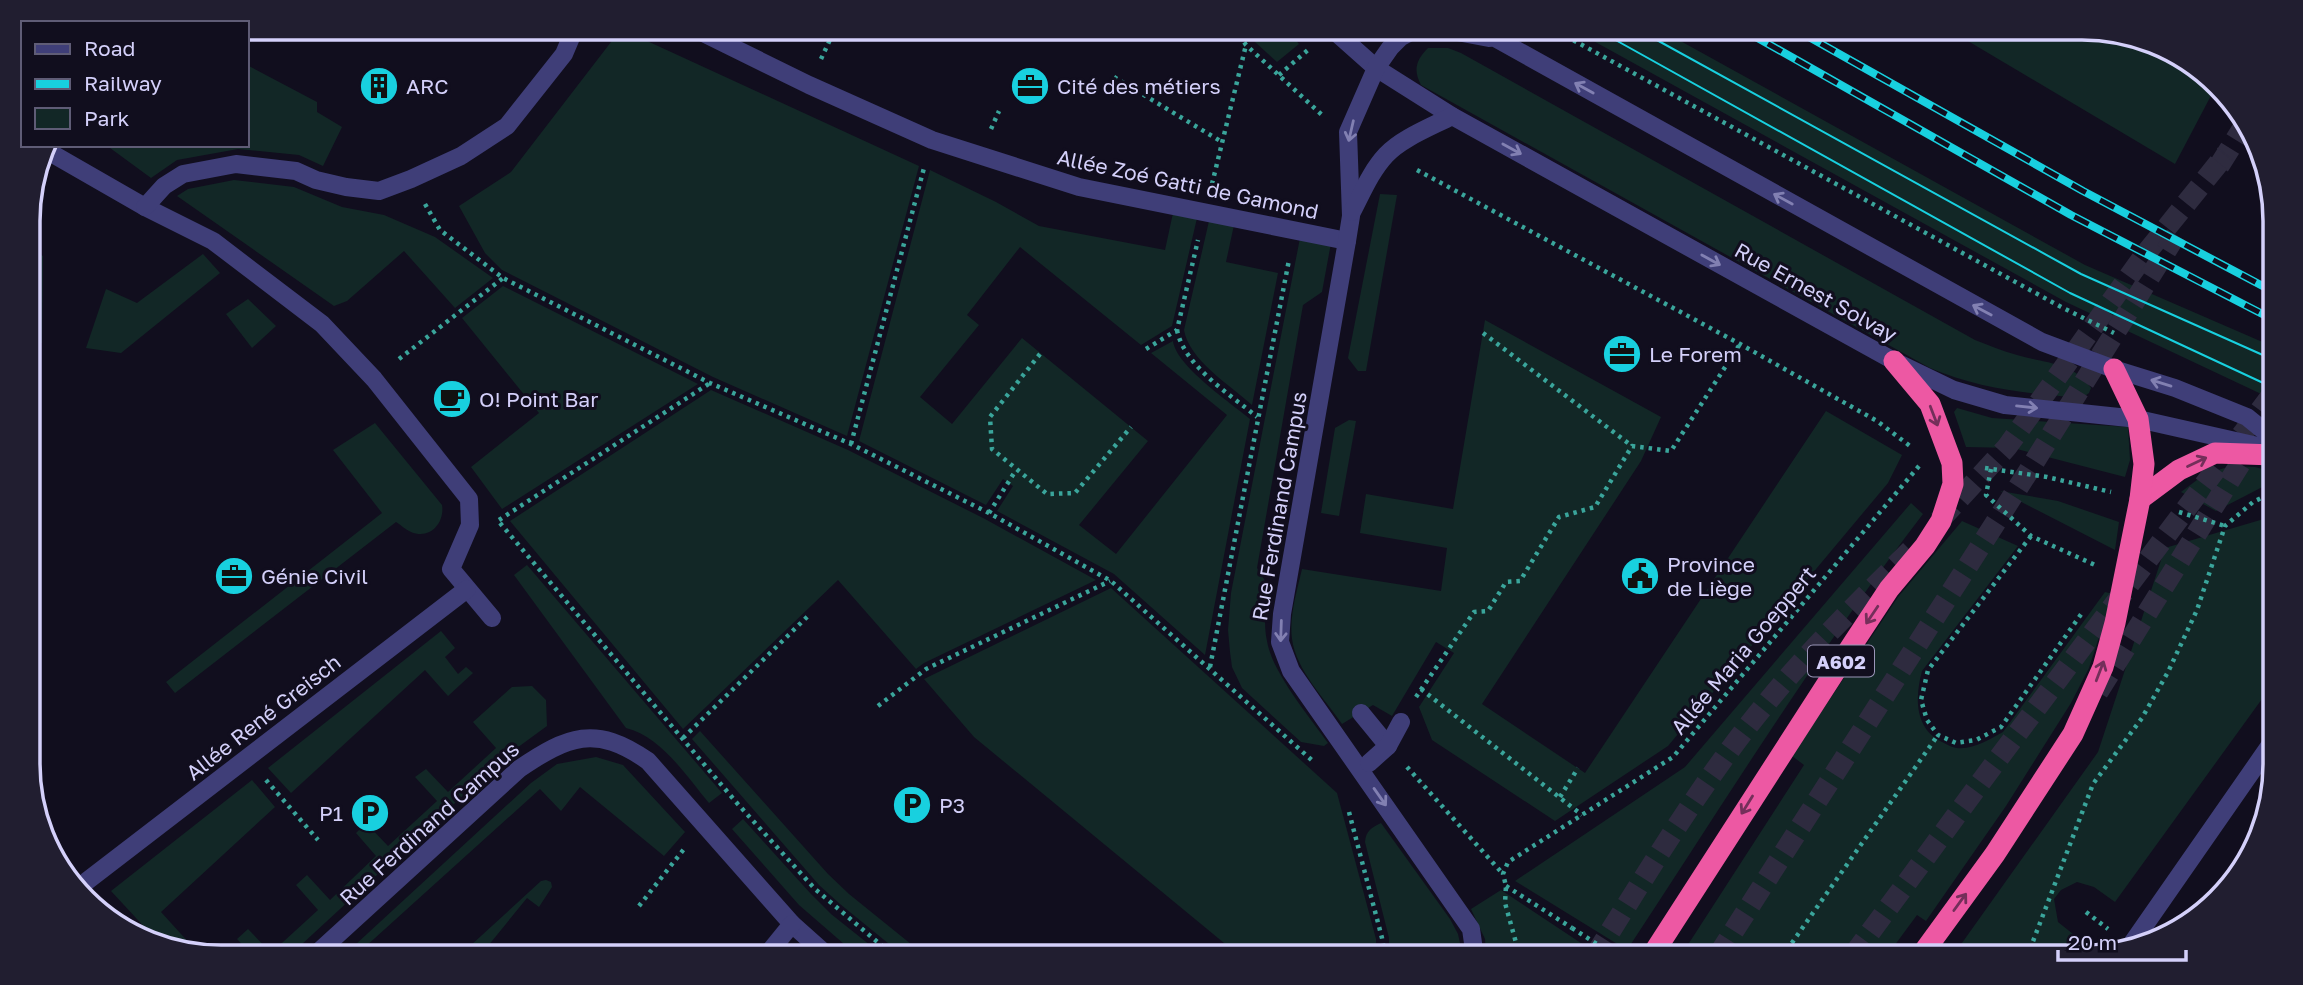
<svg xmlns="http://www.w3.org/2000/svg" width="2303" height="985" font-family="'Golos Text',sans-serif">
  <rect width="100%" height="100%" fill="#110e1e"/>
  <!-- green -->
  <g fill="#122726">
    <polygon points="1246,28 1286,28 1299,44 1277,62 1255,42"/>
    <polygon points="1570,28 1657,28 2085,265 2274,347 2274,400 2066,302"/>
    <polygon points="1946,28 2082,28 2155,43 2215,88 2175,164"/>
    <polygon points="621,29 919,166 847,436 713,377 502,270 485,253 459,206 511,172"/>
    <path d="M1428,48H1448L1461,53L1975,340C1989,345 2002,351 2017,355C2042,363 2074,362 2091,388L2089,393L2082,398C2030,394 1979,389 1930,368L1421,85C1413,70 1416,60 1428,48Z"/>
    <polygon points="247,65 317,102 317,112 342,127 323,166 299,155 238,149 177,160 151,178 106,145 247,145"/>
    <path d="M930,170L996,202L1039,226L1165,250L1173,213L1197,218L1172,326L1141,345L1020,247L967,315L979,325L920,397L952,424L1022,338L1148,441L1079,525L1116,554L1227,415L1151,353L1173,341C1176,366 1230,402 1250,419L1205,655L1114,574L997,511L1013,486L1003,479L986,505L859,441Z"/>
    <polygon points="234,180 294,187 342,207 384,215 435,237 493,278 455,308 404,251 347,301 334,306 177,196 188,189"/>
    <polygon points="1380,194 1397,195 1366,371 1358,371 1348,358"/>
    <path d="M1209,221L1234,225L1226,262L1278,273L1252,405C1230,385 1189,360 1184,330Z"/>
    <path d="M1300,238L1331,243L1322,292L1303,305L1257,568L1269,587C1266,605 1263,623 1267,641C1272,672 1309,716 1328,743L1324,746L1301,742L1242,688L1232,667L1230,652L1228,630L1231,593Z"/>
    <polygon points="29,247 43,256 42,343 29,341"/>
    <polygon points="203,254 220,273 121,353 86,348 106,289 137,303"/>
    <polygon points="503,286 698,384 502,509 471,467 539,413 462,318"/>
    <polygon points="248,299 276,326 252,348 226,314"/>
    <path d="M1485,320L1661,417L1641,461L1482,704L1585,773L1826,411L1902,455L1888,483L1668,746L1555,821L1432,740L1419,707L1454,653L1436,642L1392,716L1373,705L1342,724C1325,699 1296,670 1292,639C1289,616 1297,591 1302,569L1441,591L1447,548L1360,533L1366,494L1453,509Z"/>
    <polygon points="711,390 848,450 985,519 1096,580 924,663 916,669 838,580 683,729 510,521"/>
    <polygon points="1957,408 1992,418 2128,427 2130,460 2125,477 2013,448 1966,447 1954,412"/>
    <polygon points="1349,420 1356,421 1339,516 1321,513 1335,428"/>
    <path d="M375,423L442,505C445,523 430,540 411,532C406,530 401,525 396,522L175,693L166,682L382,513L333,450Z"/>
    <polygon points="2231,466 2255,467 2274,472 2274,481 2216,511 2181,492 2205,474"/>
    <polygon points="2000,491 2058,501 2119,522 2115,550"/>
    <path d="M1911,503L1923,514C1816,654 1723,804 1627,950L1515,881L1685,767Z"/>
    <polygon points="2274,516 2275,681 2115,902 2094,887 2077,882 2061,890 2054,899 2058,922 2088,946 2080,957 1952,957 2098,752 2165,548"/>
    <path d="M1962,521L2018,546L1922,671C1915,697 1914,728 1942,742C1946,744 1953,748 1957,748C1973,750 1990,739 2003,732L2105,592L2113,594L2089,668L2071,703L2006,806L1926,921L1917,915L1886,957H1680L1804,765L1792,756L1898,597Z"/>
    <path d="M527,565L722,793L709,803C687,777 661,736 626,728L514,575Z"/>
    <polygon points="1111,588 1337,793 1376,939 1376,957 1241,957 974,737 924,679"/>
    <polygon points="441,631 455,648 445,657 458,674 466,667 473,673 448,696 425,670 291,793 268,768"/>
    <polygon points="532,686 546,700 547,726 506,756 288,957 254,957 237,939 248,929 271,953 318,910 296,885 307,875 330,900 376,856 356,833 366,823 388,846 437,801 415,777 426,769 448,792 496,748 473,722 512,687"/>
    <polygon points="700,731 828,874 849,894 927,957 905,957 840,904 819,885 692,739"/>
    <polygon points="596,757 623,765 685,832 664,856 580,787 561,811 540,789 354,957 342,957 531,783 557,764"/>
    <polygon points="252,780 275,807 161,912 191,945 186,950 161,945 111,891"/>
    <polygon points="743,819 811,894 831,914 885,957 859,957 799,905 732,829"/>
    <path d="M1381,823L1450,919L1458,934L1463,957H1389V938L1365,842C1366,831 1371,828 1381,823Z"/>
    <polygon points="546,880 551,882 552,887 539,907 527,898 479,957 458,957 541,881"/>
    <polygon points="1501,890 1602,957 1486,957 1485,939 1471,909"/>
  </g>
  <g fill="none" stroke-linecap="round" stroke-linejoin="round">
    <!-- highway-tunnel -->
    <g stroke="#2e2b3f" stroke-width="21" stroke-dasharray="21 10" stroke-linecap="butt">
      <polyline points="2219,166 2244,126"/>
      <polyline points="1939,521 2007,447 2143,257 2226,154"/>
      <polyline points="2098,692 2255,440"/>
      <path d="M1594,957C1648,872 1700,784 1764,706C1810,649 1863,598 1914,547"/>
      <polyline points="1717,957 2028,472 2176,235"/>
      <polyline points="1852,957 1989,771 2274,392"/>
    </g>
    <!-- path -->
    <g stroke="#3aa59b" stroke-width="4.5" stroke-dasharray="3.5 5" stroke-linecap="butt">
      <polyline points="1235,28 1246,45 1322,115"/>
      <polyline points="1551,28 2063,308 2114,333"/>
      <polyline points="821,59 835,29"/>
      <polyline points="1279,75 1309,49"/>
      <polyline points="1114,77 1222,142"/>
      <polyline points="991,129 999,111"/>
      <polyline points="1417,170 1740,344 1877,421 1910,446"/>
      <polyline points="1212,184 1246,45"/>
      <polyline points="425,204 440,230 503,278 710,383 851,444 989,513 1111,581 1315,763"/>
      <path d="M1177,330C1184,366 1230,394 1257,417"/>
      <polyline points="1483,333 1632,446"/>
      <polyline points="1146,349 1177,330 1198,240"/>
      <polyline points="1040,354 990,417 992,449 1047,494 1075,493 1131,427"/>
      <polyline points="399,359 503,278"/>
      <polyline points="851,444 924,168"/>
      <polyline points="1985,468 2047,477 2111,492"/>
      <polyline points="1991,469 1986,495 2031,536 2095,565"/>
      <polyline points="2179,512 2225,526"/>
      <polyline points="989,513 1016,470"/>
      <polyline points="499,520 710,383"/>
      <polyline points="500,523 736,802 815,889 895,957"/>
      <polyline points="2031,536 1928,670 1921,700 1927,720 1938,735 1956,743 1976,740 2001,727 2082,613"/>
      <polyline points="1210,667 1289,260"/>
      <polyline points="1421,689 1582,815"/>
      <polyline points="1416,697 1474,612 1488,611 1506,582 1520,581 1559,517 1595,507 1632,446 1671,451 1740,344"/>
      <polyline points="878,706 926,669 1110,581"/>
      <polyline points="683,738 808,616"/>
      <polyline points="1407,767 1503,874"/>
      <polyline points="266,780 318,840"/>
      <polyline points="1560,797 1578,768"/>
      <polyline points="1349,812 1382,938 1384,950 1383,957"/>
      <polyline points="1506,886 1572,928"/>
      <polyline points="639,906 684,849"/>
      <polyline points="2086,912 2108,929"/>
      <polyline points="195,952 196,951"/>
      <polyline points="1520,957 1505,903 1506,886 1503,874 1508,862 1673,757 1919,466"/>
      <polyline points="1782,957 1938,735"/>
      <polyline points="2027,957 2093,784 2142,718 2168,672 2197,610 2225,526 2253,502 2274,492"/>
    </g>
    <!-- minor -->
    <g stroke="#3f3e78" stroke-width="18">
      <polyline points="693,28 809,85 932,140 1079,187 1347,241"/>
      <polyline points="1331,28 1376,68 1452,116 1894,361 1954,390 2005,405 2138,419 2271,449"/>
      <polyline points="1418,28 1401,37 1390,48 1376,68 1348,132 1351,216 1347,241 1282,614 1280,642 1291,671 1471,929 1475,957"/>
      <polyline points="1436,28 1489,38"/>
      <polyline points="1477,28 2042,342 2114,369 2175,388 2247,417 2274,439"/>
      <polyline points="44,149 145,207 213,241 322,324 374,379 469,499 470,525 451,569 492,618"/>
      <polyline points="145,207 164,186 183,174 236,164 296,171 316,180 346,187 379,191 411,179 461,156 507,126 564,54 575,28"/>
      <path d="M1352,212C1362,193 1371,171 1386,155C1402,138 1431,127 1452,116"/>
      <polyline points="1361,713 1388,746"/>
      <polyline points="1369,763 1388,746 1401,722"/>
      <polyline points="87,881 467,589"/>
      <polyline points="2133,942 2275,738"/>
      <path d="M313,957L519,769C568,736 595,724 648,761L792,924L829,957"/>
      <polyline points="765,957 792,924"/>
    </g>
    <!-- highway -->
    <g stroke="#ed58a3" stroke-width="21">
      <polyline points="2140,499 2179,470 2215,453 2274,455"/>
      <polyline points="1651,957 1854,642 1889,589 1925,546 1941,521 1953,484 1952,463 1930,404 1894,361"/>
      <polyline points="1920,957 1995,854 2073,734 2103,667 2115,623 2140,499 2144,464 2138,419 2114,369"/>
    </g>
    <!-- tram -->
    <g stroke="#18d0df" stroke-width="2">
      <polyline points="1594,28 2070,293 2274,388"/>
      <polyline points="1635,28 2081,274 2274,360"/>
    </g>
    <!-- rail casing -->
    <g stroke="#18d0df" stroke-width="8">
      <g id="rail">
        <polyline points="1740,28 2071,215 2274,320"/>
        <polyline points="1793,28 2083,191 2274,292"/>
      </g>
    </g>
    <!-- rail -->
    <use href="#rail" stroke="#110e1e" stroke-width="5" stroke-dasharray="16" stroke-linecap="butt"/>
    <!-- path-bridge -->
    <polyline stroke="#3aa59b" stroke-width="4.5" stroke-dasharray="3.5 5" stroke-linecap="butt" points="1572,928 1617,957"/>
  </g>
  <!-- one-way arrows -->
  <defs><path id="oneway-shaft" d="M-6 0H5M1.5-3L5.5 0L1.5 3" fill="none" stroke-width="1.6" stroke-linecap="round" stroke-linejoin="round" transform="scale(1.75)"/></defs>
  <g stroke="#8280b2">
    <use href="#oneway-shaft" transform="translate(1584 88) rotate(-151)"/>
    <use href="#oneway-shaft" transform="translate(1351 131) rotate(103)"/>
    <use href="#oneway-shaft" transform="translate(1512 149) rotate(29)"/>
    <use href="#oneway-shaft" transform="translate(1783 199) rotate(-151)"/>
    <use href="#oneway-shaft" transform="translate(1711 260) rotate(29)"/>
    <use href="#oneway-shaft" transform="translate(1982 310) rotate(-152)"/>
    <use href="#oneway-shaft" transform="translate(2161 383) rotate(-163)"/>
    <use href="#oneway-shaft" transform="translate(2027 407) rotate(6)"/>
    <use href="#oneway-shaft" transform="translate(1281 631) rotate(92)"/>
    <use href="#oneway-shaft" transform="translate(1380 797) rotate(55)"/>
  </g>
  <g stroke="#742f5a">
    <use href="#oneway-shaft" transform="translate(1934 416) rotate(69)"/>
    <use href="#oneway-shaft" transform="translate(2197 462) rotate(-25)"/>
    <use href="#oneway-shaft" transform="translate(1872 615) rotate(124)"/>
    <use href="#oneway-shaft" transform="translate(2100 671) rotate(-69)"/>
    <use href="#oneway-shaft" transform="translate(1747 805) rotate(122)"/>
    <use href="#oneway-shaft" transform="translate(1960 902) rotate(-54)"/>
  </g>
  <!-- icons -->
  <defs>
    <g id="building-disc" transform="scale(2.0125)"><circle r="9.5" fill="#18d0df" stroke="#110e1e"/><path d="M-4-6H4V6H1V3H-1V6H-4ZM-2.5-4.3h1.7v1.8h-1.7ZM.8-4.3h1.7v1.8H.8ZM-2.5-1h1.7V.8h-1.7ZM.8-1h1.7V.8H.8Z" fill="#111"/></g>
    <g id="office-disc" transform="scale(2.0125)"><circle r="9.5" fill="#18d0df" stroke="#110e1e"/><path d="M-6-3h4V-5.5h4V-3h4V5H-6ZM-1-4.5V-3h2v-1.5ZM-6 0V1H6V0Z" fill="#111"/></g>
    <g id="cafe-disc" transform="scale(2.0125)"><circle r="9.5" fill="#18d0df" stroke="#110e1e"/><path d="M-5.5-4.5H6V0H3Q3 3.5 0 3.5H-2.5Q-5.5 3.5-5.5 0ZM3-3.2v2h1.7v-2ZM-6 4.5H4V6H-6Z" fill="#111"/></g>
    <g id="civic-disc" transform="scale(2.0125)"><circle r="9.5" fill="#18d0df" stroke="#110e1e"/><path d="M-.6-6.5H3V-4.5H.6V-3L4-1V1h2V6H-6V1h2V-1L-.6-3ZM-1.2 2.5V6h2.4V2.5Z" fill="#111"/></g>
    <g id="parking-disc" transform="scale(2.0125)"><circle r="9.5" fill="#18d0df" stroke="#110e1e"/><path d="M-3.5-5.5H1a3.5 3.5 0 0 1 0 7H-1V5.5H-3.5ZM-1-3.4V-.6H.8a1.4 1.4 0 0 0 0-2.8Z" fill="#111"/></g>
  </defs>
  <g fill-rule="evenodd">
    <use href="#building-disc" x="379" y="86"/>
    <use href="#office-disc" x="1030" y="86"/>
    <use href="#office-disc" x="1622" y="354"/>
    <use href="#cafe-disc" x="452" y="399"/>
    <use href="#office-disc" x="234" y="576"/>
    <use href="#civic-disc" x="1640" y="576"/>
    <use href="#parking-disc" x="912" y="805"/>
    <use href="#parking-disc" x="370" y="813"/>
  </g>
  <g text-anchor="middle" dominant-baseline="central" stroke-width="6" stroke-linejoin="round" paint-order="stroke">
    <!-- shield labels -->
    <rect fill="#110e1e" stroke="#9a96b8" stroke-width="2" x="1808" y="645.5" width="66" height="31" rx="5"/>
    <g font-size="19" font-weight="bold" fill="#d4d0fa">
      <text x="1841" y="661">A602</text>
    </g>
    <!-- poi labels -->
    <g font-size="21" fill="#d4d0fa" stroke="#110e1e" text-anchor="start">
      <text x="406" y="86">ARC</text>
      <text x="1057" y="86">Cité des métiers</text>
      <text x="1649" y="354">Le Forem</text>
      <text x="479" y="399">O! Point Bar</text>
      <text x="1667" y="564">Province<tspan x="1667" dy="24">de Liège</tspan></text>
      <text x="261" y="576">Génie Civil</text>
      <text x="939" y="805">P3</text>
      <text x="343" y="813" text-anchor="end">P1</text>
    </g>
    <!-- street labels -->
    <g font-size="21" fill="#d4d0fa" stroke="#110e1e">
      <text transform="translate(1188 184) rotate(12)">Allée Zoé Gatti de Gamond</text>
      <text transform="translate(1816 292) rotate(29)">Rue Ernest Solvay</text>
      <text transform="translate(1279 506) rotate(-80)">Rue Ferdinand Campus</text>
      <text transform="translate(1743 650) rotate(-50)">Allée Maria Goeppert</text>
      <text transform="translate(263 717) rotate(-38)">Allée René Greisch</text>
      <text transform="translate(429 823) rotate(-42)">Rue Ferdinand Campus</text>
    </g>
  </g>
  <!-- crop -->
  <path d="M0 0H2303V985H0ZM221 40H2082A181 181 0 0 1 2263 221V764A181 181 0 0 1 2082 945H221A181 181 0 0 1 40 764V221A181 181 0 0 1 221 40Z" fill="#211e30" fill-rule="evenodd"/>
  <path fill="none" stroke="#d4d0fa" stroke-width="3.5" d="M221 40H2082A181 181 0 0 1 2263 221V764A181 181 0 0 1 2082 945H221A181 181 0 0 1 40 764V221A181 181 0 0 1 221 40Z"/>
  <!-- legend -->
  <rect x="21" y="21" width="228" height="126" fill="#110e1e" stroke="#5f5c76" stroke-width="2"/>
  <rect x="35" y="44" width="35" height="10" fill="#3f3e78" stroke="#5f5c76" stroke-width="2"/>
  <text x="84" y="56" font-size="21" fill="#d4d0fa">Road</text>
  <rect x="35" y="79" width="35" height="10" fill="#18d0df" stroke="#5f5c76" stroke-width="2"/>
  <text x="84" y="91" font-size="21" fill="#d4d0fa">Railway</text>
  <rect x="35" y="108" width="35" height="21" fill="#122726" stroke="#5f5c76" stroke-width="2"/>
  <text x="84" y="126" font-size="21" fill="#d4d0fa">Park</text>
  <!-- scale -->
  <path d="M2058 950v10h128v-10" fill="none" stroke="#d4d0fa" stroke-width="3.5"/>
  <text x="2068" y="950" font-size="21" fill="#d4d0fa" stroke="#110e1e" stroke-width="5" paint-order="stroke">20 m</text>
</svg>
